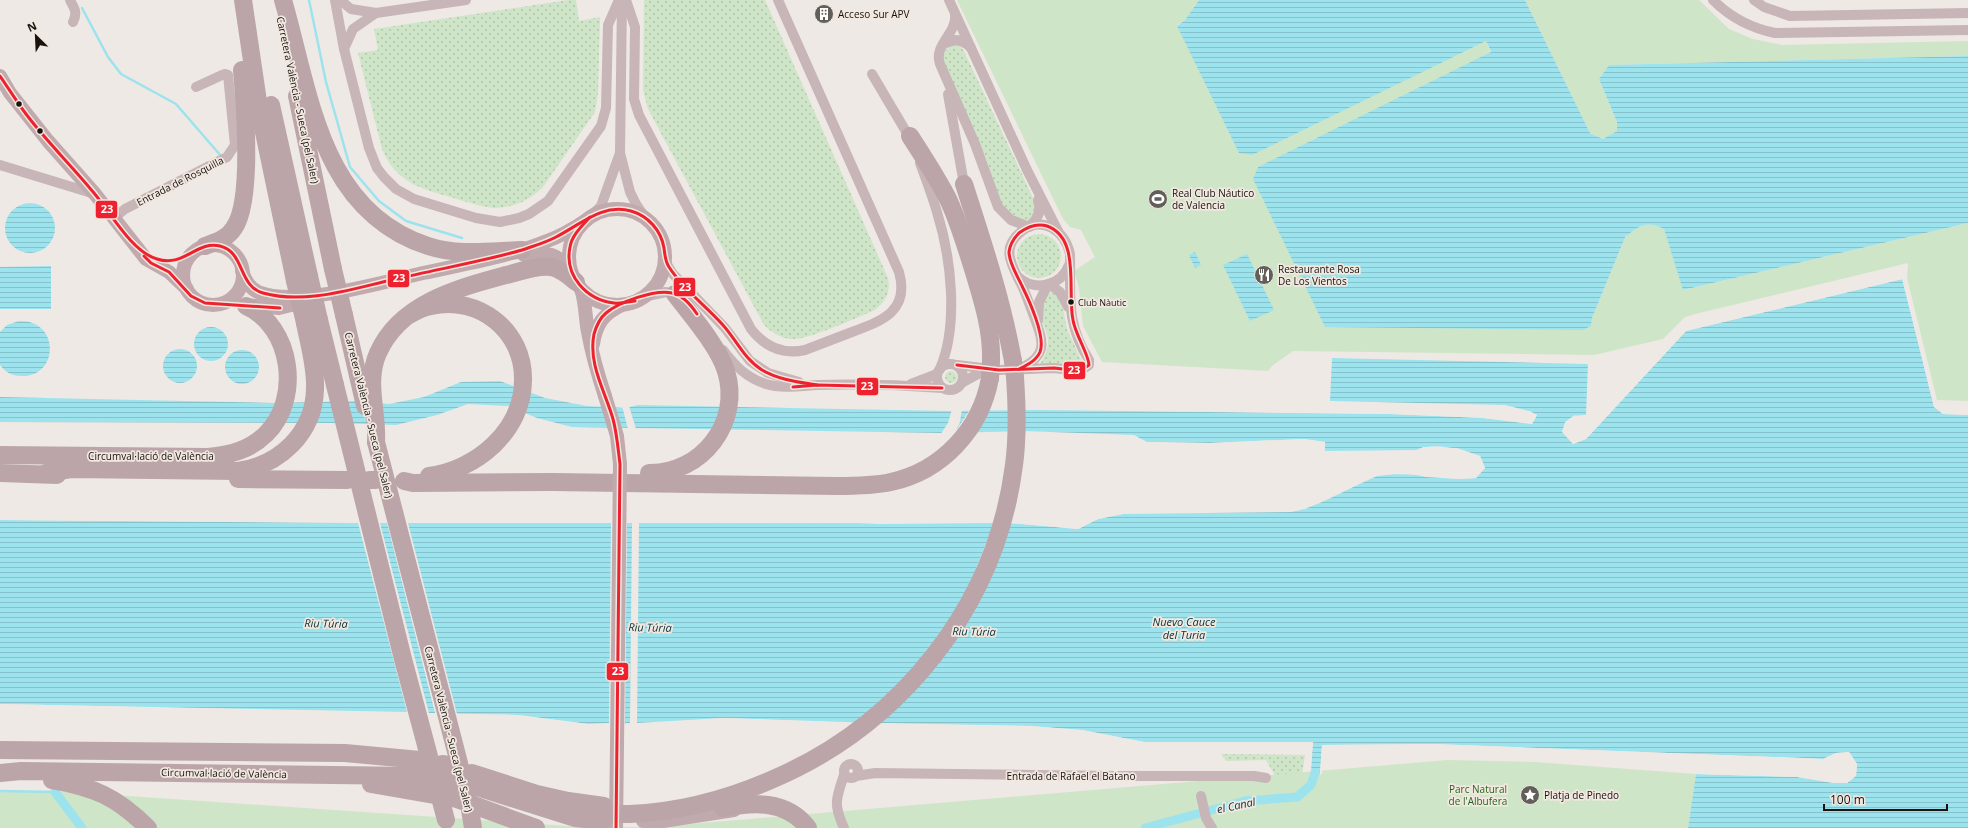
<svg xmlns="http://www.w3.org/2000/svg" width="1968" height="828" font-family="'Open Sans',sans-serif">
  <defs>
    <pattern id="grass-dots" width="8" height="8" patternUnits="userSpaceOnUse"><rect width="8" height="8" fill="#cfe5c8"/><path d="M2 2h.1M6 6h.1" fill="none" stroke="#b1c4ab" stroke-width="1.8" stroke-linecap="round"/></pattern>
    <pattern id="water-rules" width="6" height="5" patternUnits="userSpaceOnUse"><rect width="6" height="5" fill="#9ce3ee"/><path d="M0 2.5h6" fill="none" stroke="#86c2cb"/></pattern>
  </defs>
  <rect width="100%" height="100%" fill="#eee9e4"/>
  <!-- grass -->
  <g fill="url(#grass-dots)">
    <path d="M568,0H576L579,21L600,17L598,94L595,112L543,187C529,201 513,208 493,208C478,206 464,201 450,197C419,188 396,182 382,149L358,53L378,50L374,29Z"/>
    <path d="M644,0H765L888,278C891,292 886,301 875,310C858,317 806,341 791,339C780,338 771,332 764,325L648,109L643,90Z"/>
    <polygon points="952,45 961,47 964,51 1035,202 1036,207 1031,219 1028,221 1018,219 1007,213 1001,206 987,162 946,68 942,53"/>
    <circle cx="1039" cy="256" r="22"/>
    <path d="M1050,292L1056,294L1063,308L1067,329L1082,362L1080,367L1040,364C1060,333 1036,329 1041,305C1042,300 1047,295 1050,292Z"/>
    <circle cx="951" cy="377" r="6"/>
    <polygon points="1221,754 1305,755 1302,774 1277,779 1266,760 1226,761"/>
  </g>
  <!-- green -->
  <g fill="#cfe5c8">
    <path d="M957,0H1199L1185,20L1177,25L1465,51L1486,41L1591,326L1592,318L1626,235H1628C1641,224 1648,221 1664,229L1684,290L1968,223V401L1937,400L1907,278L1908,263L1695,314L1685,317L1663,339L1594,355L1293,351L1273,365L1268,371L1102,362L1083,326L1079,288L1074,271L1095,257L1081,230L1070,227L1063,219Z"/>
    <polygon points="1525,0 1699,0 1729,29 1753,39 1782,45 1968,41 1968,56 1609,65 1599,79 1617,122 1617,131 1604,139 1590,133"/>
    <polygon points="1448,760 1535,762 1696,774 1688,828 0,828 0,792 55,791 583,827 654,827"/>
  </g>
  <!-- water -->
  <g fill="url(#water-rules)">
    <path d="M1199,0H1525L1590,133L1603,139L1617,131V122L1599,79L1609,65L1968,56V223L1683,290L1664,229C1648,221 1641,224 1628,235H1626L1592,318L1591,326L1583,330L1325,327L1253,179L1258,167L1491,52L1486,41L1252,155L1239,153L1177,26L1185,20Z"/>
    <circle cx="30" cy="228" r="25"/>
    <polygon points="1195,252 1201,265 1195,268 1189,255"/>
    <polygon points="1247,254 1274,310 1250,321 1223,265"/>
    <polygon points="51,266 51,309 0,309 0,267"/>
    <path d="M1903,279L1934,407L1943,414L1968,415V828H1688L1696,774L1797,777L1834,783H1847L1856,775L1857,764L1849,752L1836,753L1823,759L1803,758L1433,744L1322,745L1320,773L1311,772L1313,742H1144L1082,730L1030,726L906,724L722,718L660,723L588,724L518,715L0,704V520L402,523H1010L1078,529L1098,519L1123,514L1290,512C1314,508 1334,496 1355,486C1362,482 1370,477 1378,476C1411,470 1443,481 1476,478L1485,468L1480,456C1461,450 1436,441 1417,450L1325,451V442L1304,439L1210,443L1147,442L1134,435L1024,431L943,433L572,427L537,418L508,406L468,404L437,415L396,425L331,423L0,422V397L276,403L355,401L389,404L424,397L461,382L500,381L545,398L587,406L626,408L638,405L950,411L1038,410L1391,414L1483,418L1532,424L1537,415L1529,411L1505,405L1330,401L1332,358L1588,364L1586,415C1571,415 1567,418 1563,432L1573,444L1586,439L1686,331Z"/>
    <path d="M19,321C61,320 59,378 21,376C12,376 5,372 0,365V332L7,325Z"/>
    <circle cx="211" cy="344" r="17"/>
    <circle cx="180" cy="366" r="17"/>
    <circle cx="242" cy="367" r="17"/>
  </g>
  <!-- pier -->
  <g fill="#eee9e4" fill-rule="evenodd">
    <polygon points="1903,277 1936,405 1944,412 1968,413 1968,415 1943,414 1934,407 1902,279 1686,331 1586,439 1573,444 1562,432 1565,422 1575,415 1577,417 1567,423 1565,432 1574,442 1585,437 1685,329"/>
    <polygon points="622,406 629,406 636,429 628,429"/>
    <polygon points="962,408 960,422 955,432 971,408 990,408 974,433 940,435 948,423 952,409"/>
    <polygon points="1146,409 1296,410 1304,413 1314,411 1391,412 1483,416 1531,422 1534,416 1528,413 1529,411 1537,415 1532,424 1483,418 1391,414 1141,411"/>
    <polygon points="1304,439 1325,442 1325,445 1304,441 1210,445 1151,444 1147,442 1210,443"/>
    <polygon points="1423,447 1457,448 1480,456 1485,468 1476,478 1458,479 1426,477 1413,474 1458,477 1475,476 1483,468 1479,457 1456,450 1423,449 1417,452 1417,450"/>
    <polygon points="1373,475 1377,476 1305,509 1290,512 1215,511 1290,510 1305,508"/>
    <path d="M1149,511L1123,514L1098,519L1078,529L1009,523L943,657L910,696L880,723L1030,726L1082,730L1144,742H1313L1310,773L1311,744H1144L1082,732L1029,728L905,726L722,720L660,725L588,726L517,717L0,706V704L407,712L358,523L0,520V518L402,521H1010L1077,527L1098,518L1123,512ZM829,522L880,524L994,523L964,599L909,676L858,723L722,718L637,723L639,523ZM380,523H387L435,713H429ZM408,523H611L609,723L588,724L518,715L457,714ZM627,523H632L630,723L625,724Z"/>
    <polygon points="1433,744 1803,758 1823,759 1836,753 1849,752 1857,764 1856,776 1847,783 1834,783 1797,777 1694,774 1696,772 1797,775 1834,781 1846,781 1854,775 1855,764 1848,754 1837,755 1824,761 1803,760 1433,746 1324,747 1322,774 1320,775 1322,745"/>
  </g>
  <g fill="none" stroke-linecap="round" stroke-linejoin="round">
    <!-- stream -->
    <g stroke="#9ce3ee" stroke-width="2.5">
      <polyline points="309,0 326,82 350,167 379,201 406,221 462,238"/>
      <polyline points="82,8 108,57 121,74 176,104 221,156"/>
      <polyline points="0,791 55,792"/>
    </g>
    <!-- canal -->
    <g stroke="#9ce3ee" stroke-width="9">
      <polyline points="55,792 82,828"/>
      <polyline points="1145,828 1245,801 1297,797 1311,785 1315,773"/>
    </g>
    <!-- street -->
    <g stroke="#c8b5b7" stroke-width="10">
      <path d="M70,0C74,8 78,12 73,22"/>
      <polyline points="335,0 344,49 369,148 377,168 384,177 396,189 414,199 476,218 500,222 519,218 529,214 548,201 601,126 606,108 608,25 619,0"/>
      <polyline points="340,0 351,9 376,13 466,0"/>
      <polyline points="622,0 620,153 630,192 636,204 646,219"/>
      <path d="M626,0L635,27L634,99L639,115L751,329C765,347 782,355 805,350C821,344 836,338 852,332C882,321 910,311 899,272L778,0"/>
      <polyline points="949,0 1027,170 1058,231"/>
      <path d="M1713,0C1731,18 1750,28 1775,33L1968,30"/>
      <polyline points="1754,0 1764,7 1790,16 1968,13"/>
      <path d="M955,15C957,34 933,45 940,64L975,144L998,207L1011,220L1029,227"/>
      <path d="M944,44C954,38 963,39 971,48"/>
      <polyline points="344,49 353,29 376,13"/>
      <polyline points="872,74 911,140"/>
      <polyline points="948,94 964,184"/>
      <path d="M920,163C926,179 932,195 937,212C951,257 959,324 940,369"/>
      <polyline points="0,165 95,194"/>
      <polyline points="591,216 601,206 620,153"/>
      <polyline points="114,218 125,209 227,157 235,145 228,75 225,74 222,75 196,87"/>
      <path d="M1030,226C1038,219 1042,211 1038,200"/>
      <polyline points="665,261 673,274 725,328 750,361 768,373 799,382"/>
      <path d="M1018,277C1035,292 1061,286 1069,265"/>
      <polyline points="1049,284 1060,292 1068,307"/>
      <polyline points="643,297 666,292 679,297"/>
      <polyline points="1038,320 1039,302 1048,284"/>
      <path d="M723,350C735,366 747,378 766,384C782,389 800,386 817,385C858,384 901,385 942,388"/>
      <circle cx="950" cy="377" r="13"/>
      <path d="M957,365L999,370L1054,368L1080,371L1089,365V360C1065,322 1071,295 1070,254C1065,231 1043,215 1022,231C998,249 1014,268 1023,288C1027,297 1030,306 1033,314C1043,340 1050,355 1019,369"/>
      <polyline points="963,382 987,369"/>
      <polyline points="911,384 937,374"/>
      <circle cx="851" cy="771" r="7"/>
      <path d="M844,775C836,799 833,804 844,828"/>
      <polyline points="856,776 875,773 1118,776 1254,776 1266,778"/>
      <polyline points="1201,796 1206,818 1212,828"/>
    </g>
    <!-- secondary -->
    <g stroke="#c0aaad" stroke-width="14">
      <polyline points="0,76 10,93 48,141 95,194 146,259 169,272 187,289"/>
      <circle cx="617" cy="257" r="48"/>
      <circle cx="213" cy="275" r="30"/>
      <path d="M524,255C547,253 558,251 571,273"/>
      <path d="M242,271C245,280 249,288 258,292C297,308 382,282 423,273C464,264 508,257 547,241C561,236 573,229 585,221"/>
      <path d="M581,289C586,303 585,317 588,332C592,354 598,375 605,396"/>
      <polyline points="246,305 279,308 307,301"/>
      <path d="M593,344C596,324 603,314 622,305"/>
      <polyline points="643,821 657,822 734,810"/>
      <polyline points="616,828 617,746"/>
    </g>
    <!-- highway -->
    <g stroke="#bba5a8" stroke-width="18">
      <polyline points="243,0 259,108 295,281"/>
      <path d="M283,0C310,93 320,211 428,246C458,256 491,251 522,250"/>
      <polyline points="297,96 333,269"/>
      <polyline points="271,105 309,276"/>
      <path d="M910,136C923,156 936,176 947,197C958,219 965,244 973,269C982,299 992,329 991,361"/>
      <path d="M964,184C983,243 1002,300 1013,361"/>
      <path d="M205,246C216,242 227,239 234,228C253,201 245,105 242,70"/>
      <polyline points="344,315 365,406"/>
      <path d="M409,315C416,311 423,307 431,306C479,295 524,331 523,380C523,431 476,470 429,476"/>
      <polyline points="319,320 335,385"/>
      <path d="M376,442C378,412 365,382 378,353C400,303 458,288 506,275C519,272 537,265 551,267C561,269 569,276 576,282"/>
      <path d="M0,455L208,457C230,455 250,450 266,434C302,399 292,326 246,306"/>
      <polyline points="0,473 57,475"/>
      <path d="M46,473L71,469L238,471C280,465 314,433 315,389C316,367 309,344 305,323"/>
      <path d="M649,473C702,474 742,422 726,371C718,346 691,315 675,294"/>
      <polyline points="238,479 347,480"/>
      <polyline points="369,480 376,480"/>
      <path d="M404,481L413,483L552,482L836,486C854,486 873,486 891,482C942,471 981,429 990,378"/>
      <polyline points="0,750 345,753 420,760"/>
      <polyline points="442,764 449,765"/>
      <polyline points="0,773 21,771 412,776 449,781 477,787 575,818 603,821"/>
      <polyline points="472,773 537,794 568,801 604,806"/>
      <path d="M52,780C94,787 117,797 148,828"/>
      <polyline points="371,784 457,799 536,828"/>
      <path d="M723,808C754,802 787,800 808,828"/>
      <path d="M629,814C680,812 725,800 771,780C901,725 996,606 1014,465C1018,436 1017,406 1015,377"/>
    </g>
    <!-- secondary-bridge -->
    <polyline stroke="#c0aaad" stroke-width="14" points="605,396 617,436 620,464 617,746"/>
    <!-- highway-bridge -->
    <g stroke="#bba5a8" stroke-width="18">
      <polyline points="333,269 344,315"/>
      <polyline points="309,276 319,320"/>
      <polyline points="295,281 305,323"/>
      <polyline points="1013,361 1015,377"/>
      <polyline points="990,378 991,361"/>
      <polyline points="335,385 403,659 446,820"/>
      <polyline points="376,442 468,798 473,828"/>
      <polyline points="604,814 629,814"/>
    </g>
    <!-- bus-1 casing -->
    <g stroke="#f2e8e0" stroke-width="6">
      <g id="bus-1">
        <path d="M0,76C9,89 17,102 26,114C47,142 72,166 94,193C110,212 132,252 157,259C184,268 197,240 220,246C245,252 238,286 263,293C307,305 354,288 396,279C438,269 480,262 522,250C533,246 545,243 556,237C580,225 602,203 631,211C648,216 661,230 664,248C665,255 665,261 669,267C683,289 705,305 722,324C736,339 744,359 762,370C779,380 799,382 817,385"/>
        <path d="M590,217C582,226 572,235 570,247C564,276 587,300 614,303C620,304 628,302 635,301"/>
        <polyline points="144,256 151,263 169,272 191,296 205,303 280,308"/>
        <path d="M957,365L999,370L1054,368L1080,371L1089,365C1089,355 1075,334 1073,320C1067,292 1081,238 1047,226C1037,223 1027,227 1019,233C1014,238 1010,244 1009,252C1009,263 1017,275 1022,286C1029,300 1046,337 1040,352C1036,361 1027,365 1019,369"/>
        <polyline points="793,387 817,385 942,388"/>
        <path d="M616,828L620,464C618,449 617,434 613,419C605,391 588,364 594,334C596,327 600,318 606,313C619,302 655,289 672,293C683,295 691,305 697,314"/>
      </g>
    </g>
    <!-- bus-1 -->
    <use href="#bus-1" stroke="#ed222e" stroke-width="3"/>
  </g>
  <!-- icons -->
  <defs>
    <g id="building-disc" transform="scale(1)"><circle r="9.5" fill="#625e5a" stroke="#f2e8e0"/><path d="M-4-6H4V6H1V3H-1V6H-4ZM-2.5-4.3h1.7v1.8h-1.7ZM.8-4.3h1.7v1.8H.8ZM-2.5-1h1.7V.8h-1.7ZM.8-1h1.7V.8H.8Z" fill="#fff"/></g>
    <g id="stadium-disc" transform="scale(1)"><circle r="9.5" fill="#625e5a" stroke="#f2e8e0"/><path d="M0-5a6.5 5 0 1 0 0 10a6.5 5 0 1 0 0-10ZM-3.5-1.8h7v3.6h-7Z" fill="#fff"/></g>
    <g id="restaurant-disc" transform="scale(1)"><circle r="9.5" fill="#625e5a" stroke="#f2e8e0"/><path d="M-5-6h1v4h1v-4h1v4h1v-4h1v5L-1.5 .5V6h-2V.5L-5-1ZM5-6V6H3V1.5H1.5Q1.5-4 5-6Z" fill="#fff"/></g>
    <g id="sight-disc" transform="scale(1)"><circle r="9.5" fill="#625e5a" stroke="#f2e8e0"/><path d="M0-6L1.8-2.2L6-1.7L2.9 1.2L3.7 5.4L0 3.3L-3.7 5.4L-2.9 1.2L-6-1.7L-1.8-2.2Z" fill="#fff"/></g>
  </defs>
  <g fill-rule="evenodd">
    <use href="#building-disc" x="824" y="14"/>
    <use href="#stadium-disc" x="1158" y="199"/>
    <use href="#restaurant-disc" x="1264" y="275"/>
    <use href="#sight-disc" x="1530" y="795"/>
  </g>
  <!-- markers -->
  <g fill="#161310" stroke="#f2e8e0" stroke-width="1.5">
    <circle cx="19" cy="104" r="3.5"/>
    <circle cx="40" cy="131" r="3.5"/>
    <circle cx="1071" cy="302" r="3.5"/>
  </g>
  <g text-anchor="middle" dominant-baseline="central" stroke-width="3.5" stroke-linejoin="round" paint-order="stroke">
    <!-- bus labels -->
    <g font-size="9" fill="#161310" stroke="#f2e8e0" text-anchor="start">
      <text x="1078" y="302">Club Nàutic</text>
    </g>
    <!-- poi labels -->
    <g font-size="10" fill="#161310" stroke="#f2e8e0" text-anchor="start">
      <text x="838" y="14">Acceso Sur APV</text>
      <text x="1172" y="193">Real Club Náutico<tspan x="1172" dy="12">de Valencia</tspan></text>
      <text x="1278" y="269">Restaurante Rosa<tspan x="1278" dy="12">De Los Vientos</tspan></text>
      <text x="1544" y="795">Platja de Pinedo</text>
    </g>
    <!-- street labels -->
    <g font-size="10" fill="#161310" stroke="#f2e8e0">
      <text transform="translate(298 100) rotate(78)">Carretera València - Sueca (pel Saler)</text>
      <text transform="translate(180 181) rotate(-27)">Entrada de Rosquilla</text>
      <text transform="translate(369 415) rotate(76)">Carretera València - Sueca (pel Saler)</text>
      <text x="151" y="456">Circumval·lació de València</text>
      <text transform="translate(449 729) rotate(76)">Carretera València - Sueca (pel Saler)</text>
      <text transform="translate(224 773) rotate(1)">Circumval·lació de València</text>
      <text x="1071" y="776">Entrada de Rafael el Batano</text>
    </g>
    <!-- park labels -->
    <g font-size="10" fill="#22681c" stroke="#f2e8e0">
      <text x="1478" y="789">Parc Natural<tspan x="1478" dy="12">de l'Albufera</tspan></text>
    </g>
    <!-- water labels -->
    <g font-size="11" font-style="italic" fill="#003139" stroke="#f2e8e0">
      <text x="1184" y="621">Nuevo Cauce<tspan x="1184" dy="13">del Turia</tspan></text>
      <text transform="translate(326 623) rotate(1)">Riu Túria</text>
      <text transform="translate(650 627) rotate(1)">Riu Túria</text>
      <text transform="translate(974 631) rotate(1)">Riu Túria</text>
      <text transform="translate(1236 805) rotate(-12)">el Canal</text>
    </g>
  </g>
  <g stroke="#f2e8e0" stroke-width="1.5">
    <rect x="95" y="200" width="23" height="19" rx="4" fill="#ed222e"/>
    <rect x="387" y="269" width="23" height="19" rx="4" fill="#ed222e"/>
    <rect x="673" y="277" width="23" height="20" rx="4" fill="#ed222e"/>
    <rect x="1063" y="361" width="23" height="19" rx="4" fill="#ed222e"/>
    <rect x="856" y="377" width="23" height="19" rx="4" fill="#ed222e"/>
    <rect x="606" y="662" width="23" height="19" rx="4" fill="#ed222e"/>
  </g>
  <g font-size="11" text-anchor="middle" font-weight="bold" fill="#fff">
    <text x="107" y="213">23</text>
    <text x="399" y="282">23</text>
    <text x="685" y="291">23</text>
    <text x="1074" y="374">23</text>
    <text x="867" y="390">23</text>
    <text x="618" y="675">23</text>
  </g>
  <!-- north arrow -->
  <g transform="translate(36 36) rotate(336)" stroke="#f2e8e0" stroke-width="3" paint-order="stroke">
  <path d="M0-3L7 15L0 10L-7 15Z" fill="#161310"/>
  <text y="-6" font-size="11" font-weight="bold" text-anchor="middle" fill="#161310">N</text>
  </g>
  <!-- scale -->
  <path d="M1824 804v6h123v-6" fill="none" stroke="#161310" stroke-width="2"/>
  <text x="1830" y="804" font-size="12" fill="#161310" stroke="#f2e8e0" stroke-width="3" paint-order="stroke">100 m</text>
</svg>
